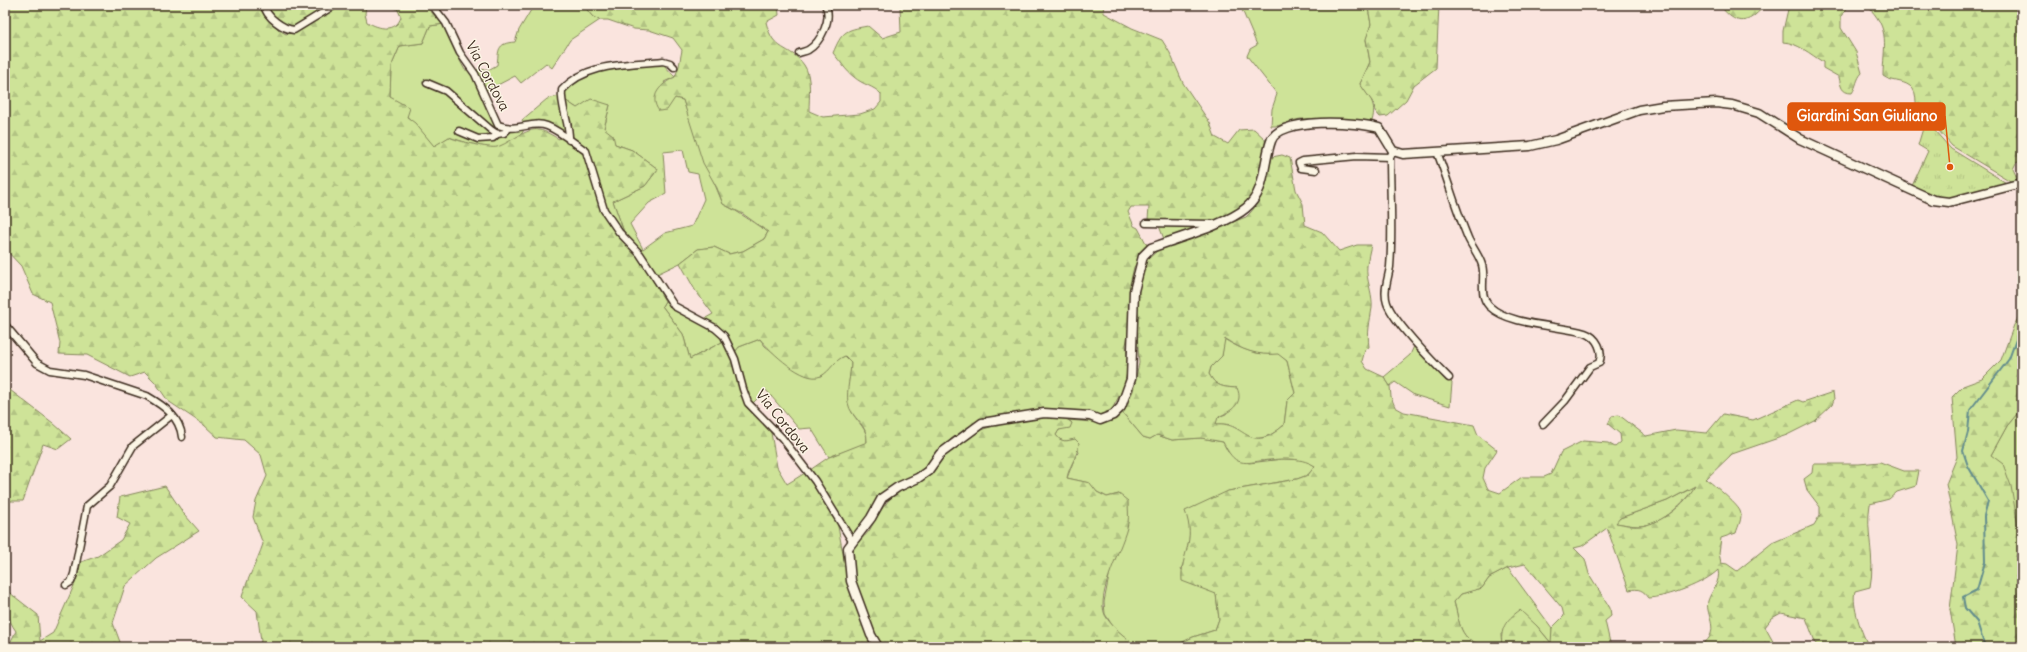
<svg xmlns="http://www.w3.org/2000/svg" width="2027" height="652" font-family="Delius,sans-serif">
  <defs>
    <pattern id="forest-firs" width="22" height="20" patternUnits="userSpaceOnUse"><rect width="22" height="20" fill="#cee398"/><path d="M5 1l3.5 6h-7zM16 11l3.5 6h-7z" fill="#b2c383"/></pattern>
    <pattern id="park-tufts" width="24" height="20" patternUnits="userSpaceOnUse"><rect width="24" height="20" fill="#cee398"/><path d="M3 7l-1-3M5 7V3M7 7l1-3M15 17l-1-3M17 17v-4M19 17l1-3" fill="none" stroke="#b2c383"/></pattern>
  </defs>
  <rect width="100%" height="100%" fill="#fae4de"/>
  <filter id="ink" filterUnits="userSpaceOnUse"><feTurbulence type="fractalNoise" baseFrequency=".025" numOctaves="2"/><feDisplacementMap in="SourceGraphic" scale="8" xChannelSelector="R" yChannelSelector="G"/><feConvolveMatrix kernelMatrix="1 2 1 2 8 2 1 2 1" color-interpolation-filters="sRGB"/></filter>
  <g filter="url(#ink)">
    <!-- grass -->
    <g fill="#cee398" stroke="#84865b" fill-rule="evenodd">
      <path d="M534,5H583L593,17L600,20L570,40L552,68L546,63L521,83L515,76L486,91L475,70L490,69L497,65C499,51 496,43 515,42L519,30Z"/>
      <path d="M1240,5H1361L1368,8L1371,24L1366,40L1370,62L1360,84C1370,98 1377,103 1372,121L1301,119C1290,120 1282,127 1271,126L1272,109L1277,94L1247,56L1250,49L1257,45Z"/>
      <path d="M444,24C452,39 456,55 465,70H470L504,130L513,131L523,129V132C516,139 506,147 496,148C488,149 457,140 449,137L434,147C420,129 404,114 390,97L391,67L400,46L423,43L430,26Z"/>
      <path d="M663,64L675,77L664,82L675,98L683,100L699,146L723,204C740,212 753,223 768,232L764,239L743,251L729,254L714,247L698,249L680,263L657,274L624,232L613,201L645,186L658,169L632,150L615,144L604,129L610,105L577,108L563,99V90L590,72ZM683,150L688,172L698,174L704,199L692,226L665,233L643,249L630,224L649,203L666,194L663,152Z"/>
      <path d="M665,301C683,317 708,323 724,341L690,359L683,334L662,306Z"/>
      <path d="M760,339L765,346L798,371L806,375L822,376L838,359L845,356L851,362C851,378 844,397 852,412C858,424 868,428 867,443L829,457L811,428L799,429L766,390L751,405L734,349L736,350L739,347Z"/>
      <path d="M1224,339C1242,350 1258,356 1278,353L1287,361L1295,393L1287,401L1284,425C1272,436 1256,444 1241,433C1239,431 1237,427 1234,426C1230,424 1221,424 1215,424L1218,417L1226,414L1237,388C1223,387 1216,387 1209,374L1211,367L1222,356Z"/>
      <polygon points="1415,344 1452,383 1450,406 1414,395 1395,382 1390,386 1384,377 1410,355"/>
      <polygon points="2022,408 2022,549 1991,455 2007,426"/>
      <path d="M1122,412L1143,437L1150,439L1157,435L1172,440L1201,438L1223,442L1228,452L1249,463L1283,459L1306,460L1315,466L1308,475L1297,479L1228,491L1189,521C1191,538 1188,553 1181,569L1216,594L1219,619L1215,630L1193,637L1177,645L1138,647L1114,628L1105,614L1104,602L1111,566L1128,522L1119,494L1107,497L1097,492L1089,483L1067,478L1075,457L1079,453L1075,439C1067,441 1061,443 1056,435L1059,430L1072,423L1068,420L1104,423Z"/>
      <path d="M1696,486C1683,503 1664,524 1640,526C1632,526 1623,524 1615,523L1620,518L1667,501Z"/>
      <path d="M1508,568L1552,628V644L1537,626L1501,634L1502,647H1484L1483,645C1459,641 1460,623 1454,602L1461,594L1482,588L1489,578Z"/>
    </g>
    <!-- forest -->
    <g fill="url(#forest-firs)" stroke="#84865b" fill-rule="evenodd">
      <path d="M5,5H260L261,9L279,30L286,34L293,32L337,5H366L365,14L367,22C379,29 396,33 401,17L398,10L392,5H424L444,24L430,26L423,43L400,46L391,67L390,97L410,108L407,117L415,123L434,146L449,137C457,141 490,149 497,147C510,143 527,127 539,130C546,131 553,136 559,139L564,134L545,123H523L522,120L547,99L559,96L577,108L591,99L610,105L604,128L613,135L615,144L632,150L658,169L645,186L613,201L624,232L665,301L662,306L683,334L690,359L724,341L730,352L740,389L751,412L770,427L777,467L787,484L805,473L837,521L847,576L855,604L866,631L876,647H259L261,641L257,611L242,597C247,579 257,562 263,544L253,517L256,501L267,476L261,455L244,440L217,437L204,425L168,401L155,382L145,372L130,377L87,355L59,354L60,343L50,302L33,294L21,266L5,249Z"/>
      <path d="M266,5H331L293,29C281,27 271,15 266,5Z"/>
      <path d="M583,5H778L779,15L766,22C773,53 790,45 804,65C812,76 809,98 809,111L823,117L860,114L875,109L881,102V94C874,86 863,85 854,77C846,71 840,61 833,53C842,32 844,30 868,26L882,38L901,32L900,6L898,5H968L980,10L984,5H1103L1104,13L1132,28L1162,40L1170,53L1183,83L1210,123L1215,137L1228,144L1239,130L1254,129L1265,139C1267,160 1262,191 1244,205C1226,220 1187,231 1164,239L1159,226L1148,219L1149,207H1131L1128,212L1134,226L1138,228L1148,247L1134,267L1130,284L1129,329L1126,345L1128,367L1124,387L1111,411L1102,415H1090L1080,411L1054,409L987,420L968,427L951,439L913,479L899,484L858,532L852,535L810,470L829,457L867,442C868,423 851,419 848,403C846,389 851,376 851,362L845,356C834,360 831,371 821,376C804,384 770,351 760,339L739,347L736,351L721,330L704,319L713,314L695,290L680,263L698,249L714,247L729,254L743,251L764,239L768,232L743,214L723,204L717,188L703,163L683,100L675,98L667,110L659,111C648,96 661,84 675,77L679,66L682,50L673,38L649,30L634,29L608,20H600L593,17Z"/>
      <polygon points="1361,5 1439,5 1436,68 1414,85 1406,100 1388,116 1380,117 1375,111 1374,104 1360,84 1370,62 1366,39 1371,24 1368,8"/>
      <path d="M1720,5H1763C1762,10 1758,12 1755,15C1741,27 1729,18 1720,5Z"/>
      <path d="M1789,5H1846L1848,7L1841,16V28L1856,52L1862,73C1856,79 1857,86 1852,93C1841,93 1841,86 1839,77L1823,68V62C1810,54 1798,43 1783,42V31Z"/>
      <path d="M1866,5H2022V160L2016,163L2013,169L2018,180L2012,182L1952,146L1932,123L1919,119C1913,110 1920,93 1910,86C1902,80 1891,82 1883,76C1883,46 1892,29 1866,5Z"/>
      <path d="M1282,155L1290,158L1296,190L1303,204L1305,225L1322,232L1339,251L1357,245H1371C1369,254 1366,265 1367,274C1368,284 1373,296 1372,308C1370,321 1367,333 1369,347L1365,350L1362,361L1367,369L1384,377L1390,386L1391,397L1395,407L1404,412L1474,425L1478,435L1497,450L1485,468L1483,478L1488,489L1500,493L1522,477H1544L1551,474L1561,452L1583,441L1608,443L1615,447L1621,442L1620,434L1608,424L1612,416L1619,415L1646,436L1676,430L1707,433L1723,414L1753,420L1798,400L1803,402L1833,392L1834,399L1832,405L1815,421L1787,435L1732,454L1706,479C1713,484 1737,504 1740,511C1743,518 1738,526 1736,533L1721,538L1719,553L1721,563L1727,564L1737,571L1772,543L1814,525L1820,515V507L1807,490L1804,479L1812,473L1813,464H1859L1880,462L1904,471H1919L1916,486L1897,492L1889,499L1870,504C1865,532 1876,557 1870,587L1855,591C1851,605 1862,634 1869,647H1817L1806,618L1781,613L1772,618L1765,627L1776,647H1694C1699,645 1706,643 1709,638C1717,625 1705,613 1708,601C1711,591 1721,582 1718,570C1705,583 1668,597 1649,598C1643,590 1639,588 1629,590L1607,528L1582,546L1574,548L1585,559L1589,574L1610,608L1611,616L1605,621L1611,647H1502C1500,628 1505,621 1520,610L1537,626L1551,643L1552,628L1564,616L1562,608L1525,564L1508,568L1489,578L1482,588L1461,594L1454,602C1460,623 1459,641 1484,645V647H1158L1165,644L1177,645L1193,637L1215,630L1219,619L1216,594L1182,581C1180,553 1197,543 1185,511L1228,491L1297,479L1308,475L1315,466C1299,456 1279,459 1260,461C1253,462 1245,464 1238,461C1231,458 1226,448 1223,442L1201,438L1172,440L1157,435L1150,439L1143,437L1122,412L1133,391L1139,363L1136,316L1141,272L1146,261L1158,250L1246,217C1264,201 1266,179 1272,157ZM1225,339C1242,350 1257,356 1278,354L1287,361L1295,393L1287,401L1284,425C1248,457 1246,421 1216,424L1218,417C1232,411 1244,403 1237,388C1223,387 1216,387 1209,374L1211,367L1222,356ZM1695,486C1685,504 1663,523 1641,526C1633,527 1624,524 1616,523L1620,518L1667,501Z"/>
      <polygon points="2022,312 2022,408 2007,426 1991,455 2003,464 2011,486 2022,549 2022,647 1956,647 1950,609 1958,545 1946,484 1957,457 1952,397 1963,386 1982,379 2001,360 2014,325"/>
      <polygon points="6,387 53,423 71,439 58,449 43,444 23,501 7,501 5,503"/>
      <path d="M1057,417L1068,420L1072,423L1070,428L1059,430L1056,435C1061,443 1067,441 1075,439L1079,443C1078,456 1069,466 1067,478L1090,483L1097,492L1107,497L1119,494L1128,501C1128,508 1129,516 1128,523C1125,544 1095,593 1105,615C1112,628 1127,638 1138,647H883C870,625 848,579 853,552C854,543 864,538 869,531C876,519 881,508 891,498L972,433C998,423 1029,418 1057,417Z"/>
      <path d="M165,486L184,514L199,531L156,558L125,586L113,623L120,642V647H8L16,631C7,619 6,608 10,593L38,615L40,641L53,633L76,581L81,562L98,556L121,540L130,524L117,517L120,497Z"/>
    </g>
    <!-- park -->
    <polygon fill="url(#park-tufts)" stroke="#84865b" points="1924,125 1934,130 1951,149 2008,184 1955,198 1939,197 1912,186 1928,151 1918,145"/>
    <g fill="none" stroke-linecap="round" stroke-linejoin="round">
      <!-- stream -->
      <polyline stroke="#638d8d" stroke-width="2" points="1985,647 1977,622 1965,608 1963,597 1977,590 1985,562 1984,516 1988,501 1968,466 1963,451 1968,432 1970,410 2009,359 2022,323"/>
      <!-- street casing -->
      <g stroke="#3b2a1e" stroke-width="9">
        <g id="street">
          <path d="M264,5C266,17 283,29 294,30L335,5"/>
          <path d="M432,5L446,23L460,53L475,74L498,125C518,133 531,120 547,126C560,131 574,143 586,151L604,210L619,232L640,254L674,306L715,328L724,336L735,359L743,389L748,403L782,438L815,481L852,541"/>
          <path d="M799,53C802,52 806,51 808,50C821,42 833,18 825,5"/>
          <polyline points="427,83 446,91 491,130 497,134 504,133 509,128"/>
          <polyline points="459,131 478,139 493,138 497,134"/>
          <path d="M569,140C570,123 560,106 562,90C587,62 629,65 663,61L670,63L674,67"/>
          <path d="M1393,151L1390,157C1390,193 1393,231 1390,267C1388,279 1383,291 1387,303C1393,321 1435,364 1449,378"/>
          <path d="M1437,152C1448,180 1456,210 1468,238C1472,247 1479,255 1482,265C1486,278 1478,294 1489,306C1510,326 1559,325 1585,333C1597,337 1604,351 1599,363L1590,367L1565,401L1543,424"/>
          <polyline points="1316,170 1301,168 1299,163 1303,161 1357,156 1390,157"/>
          <polyline points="1146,223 1214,224"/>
          <path d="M5,325L37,363L50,370L84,375L147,396C164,406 180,417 182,437"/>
          <polyline points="66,585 71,582 74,574 87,506 110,486 133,446 172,415"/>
        </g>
      </g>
      <!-- secondary casing -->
      <g stroke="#3b2a1e" stroke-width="11">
        <path id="secondary" d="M878,647L871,635L851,581L848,548L871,518L882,498L898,487L918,478L928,471L940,454L982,423L1044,413L1090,416L1100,420L1113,415L1121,407L1131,379L1134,291L1143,256L1151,248C1177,238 1226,225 1246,208C1266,192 1263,163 1271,141C1279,116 1358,122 1379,128L1393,151L1403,154L1530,146L1556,140L1639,110L1663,106L1716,103L1732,105L1759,113L1800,139L1933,200L1949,202L2022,183"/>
      </g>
      <!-- street -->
      <use href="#street" stroke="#fcf5e5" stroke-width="6"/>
      <!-- secondary -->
      <use href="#secondary" stroke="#fcf5e5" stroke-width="8"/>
    </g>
  </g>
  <g text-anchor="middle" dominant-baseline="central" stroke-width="3" stroke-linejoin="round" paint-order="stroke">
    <!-- street labels -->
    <g font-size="14" fill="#3b2a1e" stroke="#fcf5e5">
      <text transform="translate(488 76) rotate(62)">Via Cordova</text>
      <text transform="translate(783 421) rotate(51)">Via Cordova</text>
    </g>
  </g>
  <!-- callouts -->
  <path fill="none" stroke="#df570d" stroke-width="1.5" d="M1950 167L1945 116"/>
  <circle fill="#df570d" stroke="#fcf5e5" stroke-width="1.5" cx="1950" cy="167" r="4"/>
  <rect fill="#df570d" stroke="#df570d" stroke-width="1.5" x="1788" y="103" width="157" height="27" rx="4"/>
  <g font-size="15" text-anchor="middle" font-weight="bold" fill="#fff">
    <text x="1867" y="121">Giardini San Giuliano</text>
  </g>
  <!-- margin -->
  <rect width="2027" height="652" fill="none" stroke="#fcf5e5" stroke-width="20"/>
  <rect x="10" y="10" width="2007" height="632" fill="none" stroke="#3b2a1e" stroke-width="1.5" filter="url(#ink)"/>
</svg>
